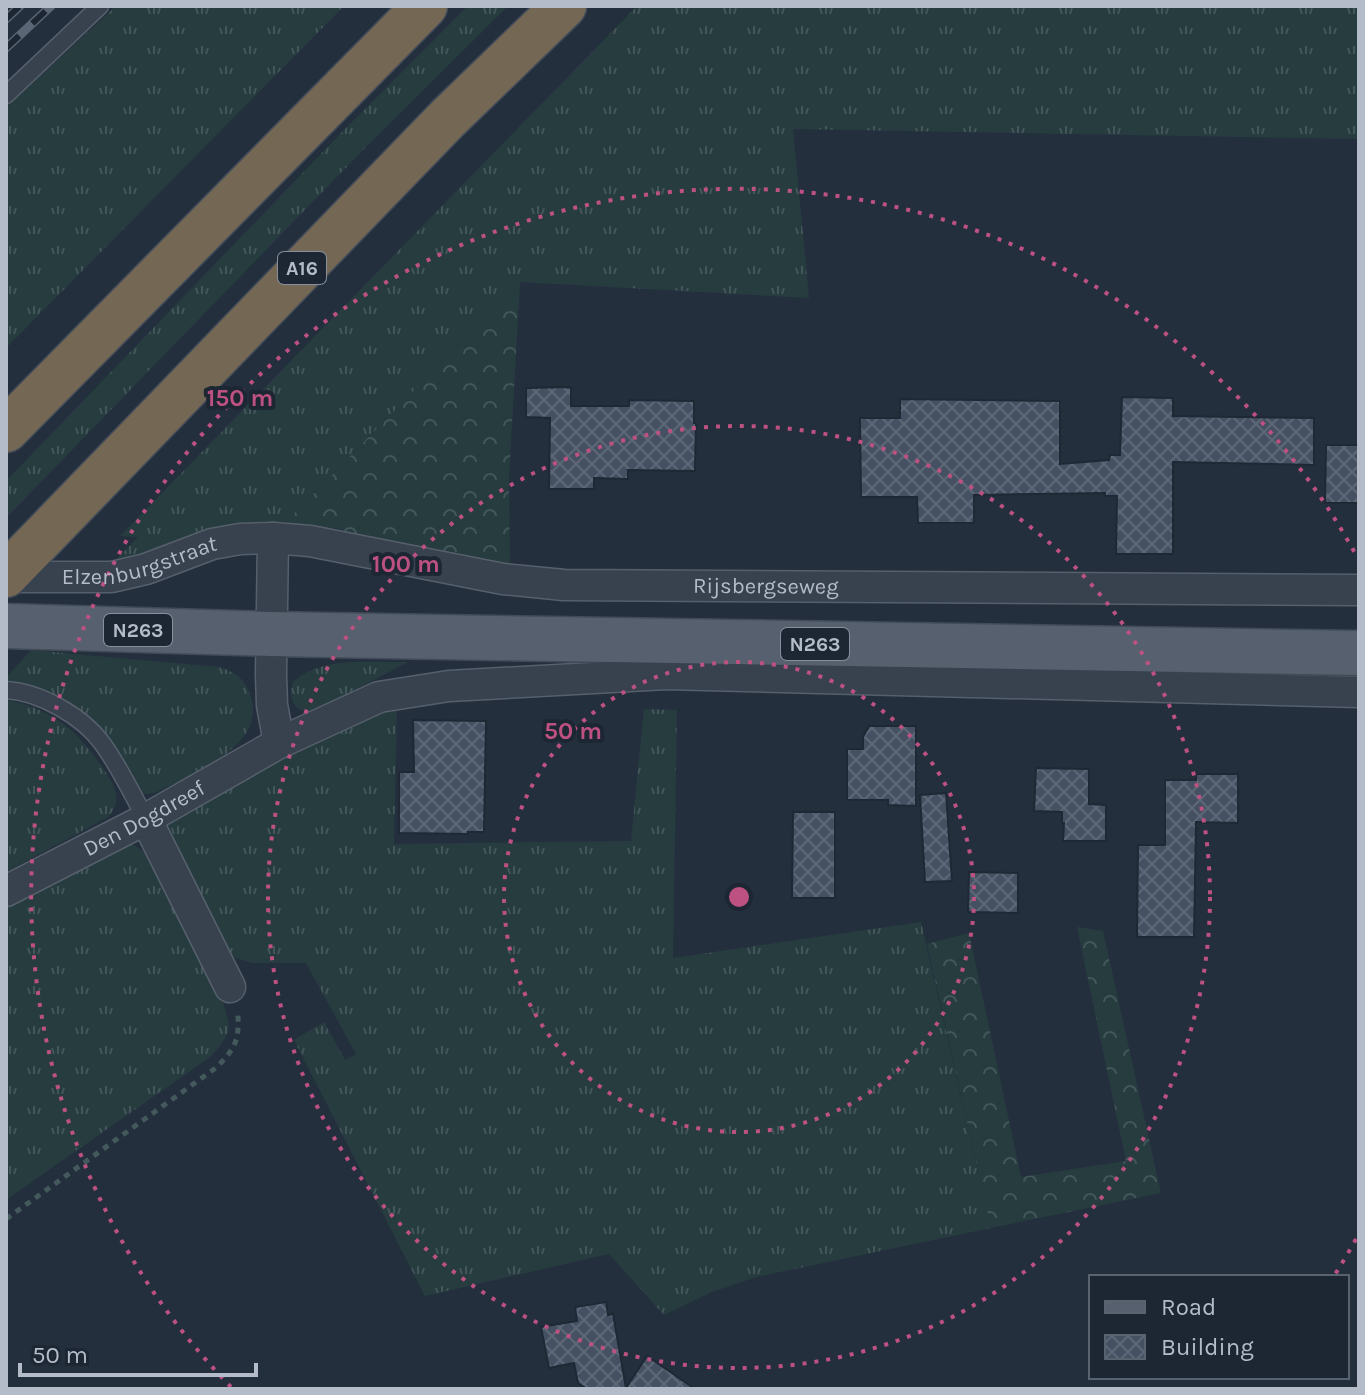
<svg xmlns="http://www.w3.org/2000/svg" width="1365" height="1395" font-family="Karla,sans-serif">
  <defs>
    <pattern id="grass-tufts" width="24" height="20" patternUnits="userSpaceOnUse" patternTransform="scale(2)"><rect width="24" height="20" fill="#263c3f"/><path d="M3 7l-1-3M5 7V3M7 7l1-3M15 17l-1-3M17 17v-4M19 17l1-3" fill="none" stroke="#435659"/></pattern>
    <pattern id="forest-crowns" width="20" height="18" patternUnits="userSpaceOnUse" patternTransform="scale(2)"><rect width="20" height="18" fill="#263c3f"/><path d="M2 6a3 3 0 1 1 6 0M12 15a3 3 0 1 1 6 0" fill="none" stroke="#435659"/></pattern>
    <pattern id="building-cross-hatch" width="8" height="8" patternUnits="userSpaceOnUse" patternTransform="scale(2)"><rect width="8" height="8" fill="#455162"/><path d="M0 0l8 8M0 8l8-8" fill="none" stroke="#5d6877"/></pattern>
  </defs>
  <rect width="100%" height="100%" fill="#242f3e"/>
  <!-- grass -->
  <g fill="url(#grass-tufts)">
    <polygon points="116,6 344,6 6,348 6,108"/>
    <polygon points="468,6 508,6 364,149 6,518 6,481 343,131"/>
    <polygon points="637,6 1359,6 1359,139 793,129 809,298 520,282 279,529 158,550 113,563 138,537 120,536"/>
    <path d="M31,650L219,667C238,673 247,681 252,701C263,748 188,776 155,793L147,794L140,793L76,709L47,692L6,680V678Z"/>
    <path d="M408,662L315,711C295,713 287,701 293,682C322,655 372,663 408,662Z"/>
    <path d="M6,700C29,703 56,716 73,732C85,743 114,779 116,794C117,804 114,810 108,817L6,872Z"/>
    <polygon points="397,703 394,844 631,841 644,709 677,710 673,958 921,922 991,1228 756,1277 712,1292 664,1315 609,1254 425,1296 294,1040 324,1022 345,1060 356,1054 306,963 252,963 233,957 219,944 165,825 192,804"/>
    <path d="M129,842L143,851C161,883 235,1000 228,1031C225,1041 217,1049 210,1057L6,1200V902Z"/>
  </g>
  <!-- forest -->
  <g fill="url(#forest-crowns)">
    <polygon points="520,282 509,477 510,578 468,571 336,528 279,529"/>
    <polygon points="1077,927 1103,931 1161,1193 991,1228 927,944 969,933 1021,1177 1126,1161"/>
  </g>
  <!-- building -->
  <g fill="url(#building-cross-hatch)" stroke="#1f2835" stroke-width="2">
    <polygon points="571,387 571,406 629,406 629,400 694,401 694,423 696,423 695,471 628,470 628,479 594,478 594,489 549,489 550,418 526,417 526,388"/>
    <polygon points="1122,397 1173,398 1173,416 1314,418 1314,465 1173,462 1173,554 1116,554 1117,496 1105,496 1105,493 974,495 974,523 918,523 917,497 861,497 860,418 900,418 900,399 1060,401 1060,464 1109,460 1110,455 1120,455"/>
    <polygon points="1326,445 1359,445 1359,503 1325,503"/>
    <polygon points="413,720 486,721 484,832 468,832 468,834 399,833 399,772 414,772"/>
    <polygon points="869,726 916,726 916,806 888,805 888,800 847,800 847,749 863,749 863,737"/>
    <polygon points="1036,768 1089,769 1089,804 1106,805 1106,841 1063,841 1064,823 1062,823 1062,812 1034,811"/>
    <polygon points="1196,774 1238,774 1238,823 1196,822 1194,937 1137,937 1138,845 1165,845 1165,780 1196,780"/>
    <polygon points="946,793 952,881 925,882 920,795"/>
    <polygon points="793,812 835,812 835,898 792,898"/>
    <polygon points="969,872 1018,873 1018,913 968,912"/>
    <polygon points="606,1302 608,1315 613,1314 626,1388 647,1356 695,1389 587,1389 578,1383 574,1363 549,1368 541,1327 577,1321 575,1307"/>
  </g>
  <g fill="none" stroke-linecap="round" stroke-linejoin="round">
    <!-- lane casing -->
    <g stroke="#565f6c" stroke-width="19">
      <g id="lane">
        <polyline points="6,95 100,6"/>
        <path d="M6,690C40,692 82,716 102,743C119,766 132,794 146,819"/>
      </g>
    </g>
    <!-- street casing -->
    <g stroke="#565f6c" stroke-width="33">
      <g id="street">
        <polyline points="273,538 271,674 272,705 279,743"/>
        <path id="s1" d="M6,577H112L146,569L212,544L240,539L273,538L310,541L503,579L564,585L1359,590"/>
        <polyline points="146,819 230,987"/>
        <path id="s2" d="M6,891L146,819L279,743L379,697L449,686L666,674L1359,692"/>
      </g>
    </g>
    <!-- primary casing -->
    <g stroke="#414a57" stroke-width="47">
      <polyline id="primary" points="6,626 271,634 1359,653"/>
    </g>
    <!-- highway casing -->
    <g stroke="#434c59" stroke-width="47">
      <g id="highway">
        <polyline points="6,430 425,6"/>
        <polyline points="6,575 447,119 564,6"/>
      </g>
    </g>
    <!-- path -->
    <path stroke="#44595c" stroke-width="5" stroke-dasharray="6 6" stroke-linecap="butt" d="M6,1219L217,1067C235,1048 239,1042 238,1015"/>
    <!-- lane -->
    <use href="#lane" stroke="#38414e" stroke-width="16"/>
    <!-- street -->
    <use href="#street" stroke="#38414e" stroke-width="30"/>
    <!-- primary -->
    <use href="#primary" stroke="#56606e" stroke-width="44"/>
    <!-- highway -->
    <use href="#highway" stroke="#746855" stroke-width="44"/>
    <!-- rail casing -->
    <g stroke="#5a6575" stroke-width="9">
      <g id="rail">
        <polyline points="6,19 20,6"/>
        <polyline points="6,48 51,6"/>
      </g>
    </g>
    <!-- rail -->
    <use href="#rail" stroke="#1d2633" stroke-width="6" stroke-dasharray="18" stroke-linecap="butt"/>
  </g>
  <!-- distance rings -->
  <g fill="none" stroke="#bd5182" stroke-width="4" stroke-dasharray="4 8">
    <circle cx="739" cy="897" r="235"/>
    <circle cx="739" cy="897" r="471"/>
    <path d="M1356 1239A706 706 0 0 1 1334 1276M231 1387A706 706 0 1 1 1356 555"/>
  </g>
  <g text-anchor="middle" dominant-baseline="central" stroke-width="8" stroke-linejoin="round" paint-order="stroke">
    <!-- shield labels -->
    <g fill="#1d2633" stroke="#878f9c" stroke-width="2">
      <rect x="278" y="252" width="48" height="32" rx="6"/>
      <rect x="104" y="614" width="68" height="32" rx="6"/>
      <rect x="781" y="628" width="68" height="32" rx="6"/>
    </g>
    <g font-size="20" font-weight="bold" fill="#b4bcc9">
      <text x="302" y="268">A16</text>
      <text x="138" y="630">N263</text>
      <text x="815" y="644">N263</text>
    </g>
    <!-- street labels -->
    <g font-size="22" fill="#b4bcc9" stroke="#1d2633">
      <text stroke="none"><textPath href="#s1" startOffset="136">Elzenburgstraat</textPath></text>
      <text stroke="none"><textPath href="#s1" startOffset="770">Rijsbergseweg</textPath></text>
      <text stroke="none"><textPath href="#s2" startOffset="156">Den Dogdreef</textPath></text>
    </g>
  </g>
  <circle cx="739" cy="897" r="12" fill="#bd5182" stroke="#1d2633" stroke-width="4"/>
  <g font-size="24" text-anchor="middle" font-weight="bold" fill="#bd5182" stroke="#1d2633" stroke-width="8" stroke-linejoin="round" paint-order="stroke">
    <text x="240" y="406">150 m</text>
    <text x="406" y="572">100 m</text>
    <text x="573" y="739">50 m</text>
  </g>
  <!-- border -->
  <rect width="1365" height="1395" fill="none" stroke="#b4bcc9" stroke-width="16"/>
  <!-- legend -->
  <rect x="1089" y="1275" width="260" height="104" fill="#1d2633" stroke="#59626f" stroke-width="2"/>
  <rect x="1105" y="1301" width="40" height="12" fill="#56606e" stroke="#59626f" stroke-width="2"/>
  <text x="1161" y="1315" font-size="24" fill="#b4bcc9">Road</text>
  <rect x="1105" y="1335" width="40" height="24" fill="url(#building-cross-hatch)" stroke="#59626f" stroke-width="2"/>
  <text x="1161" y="1355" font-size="24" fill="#b4bcc9">Building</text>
  <!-- scale -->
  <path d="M20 1363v12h236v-12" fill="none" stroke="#b4bcc9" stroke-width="4"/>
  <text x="32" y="1363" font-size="24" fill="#b4bcc9" stroke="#1d2633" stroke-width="6" paint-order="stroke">50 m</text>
</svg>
